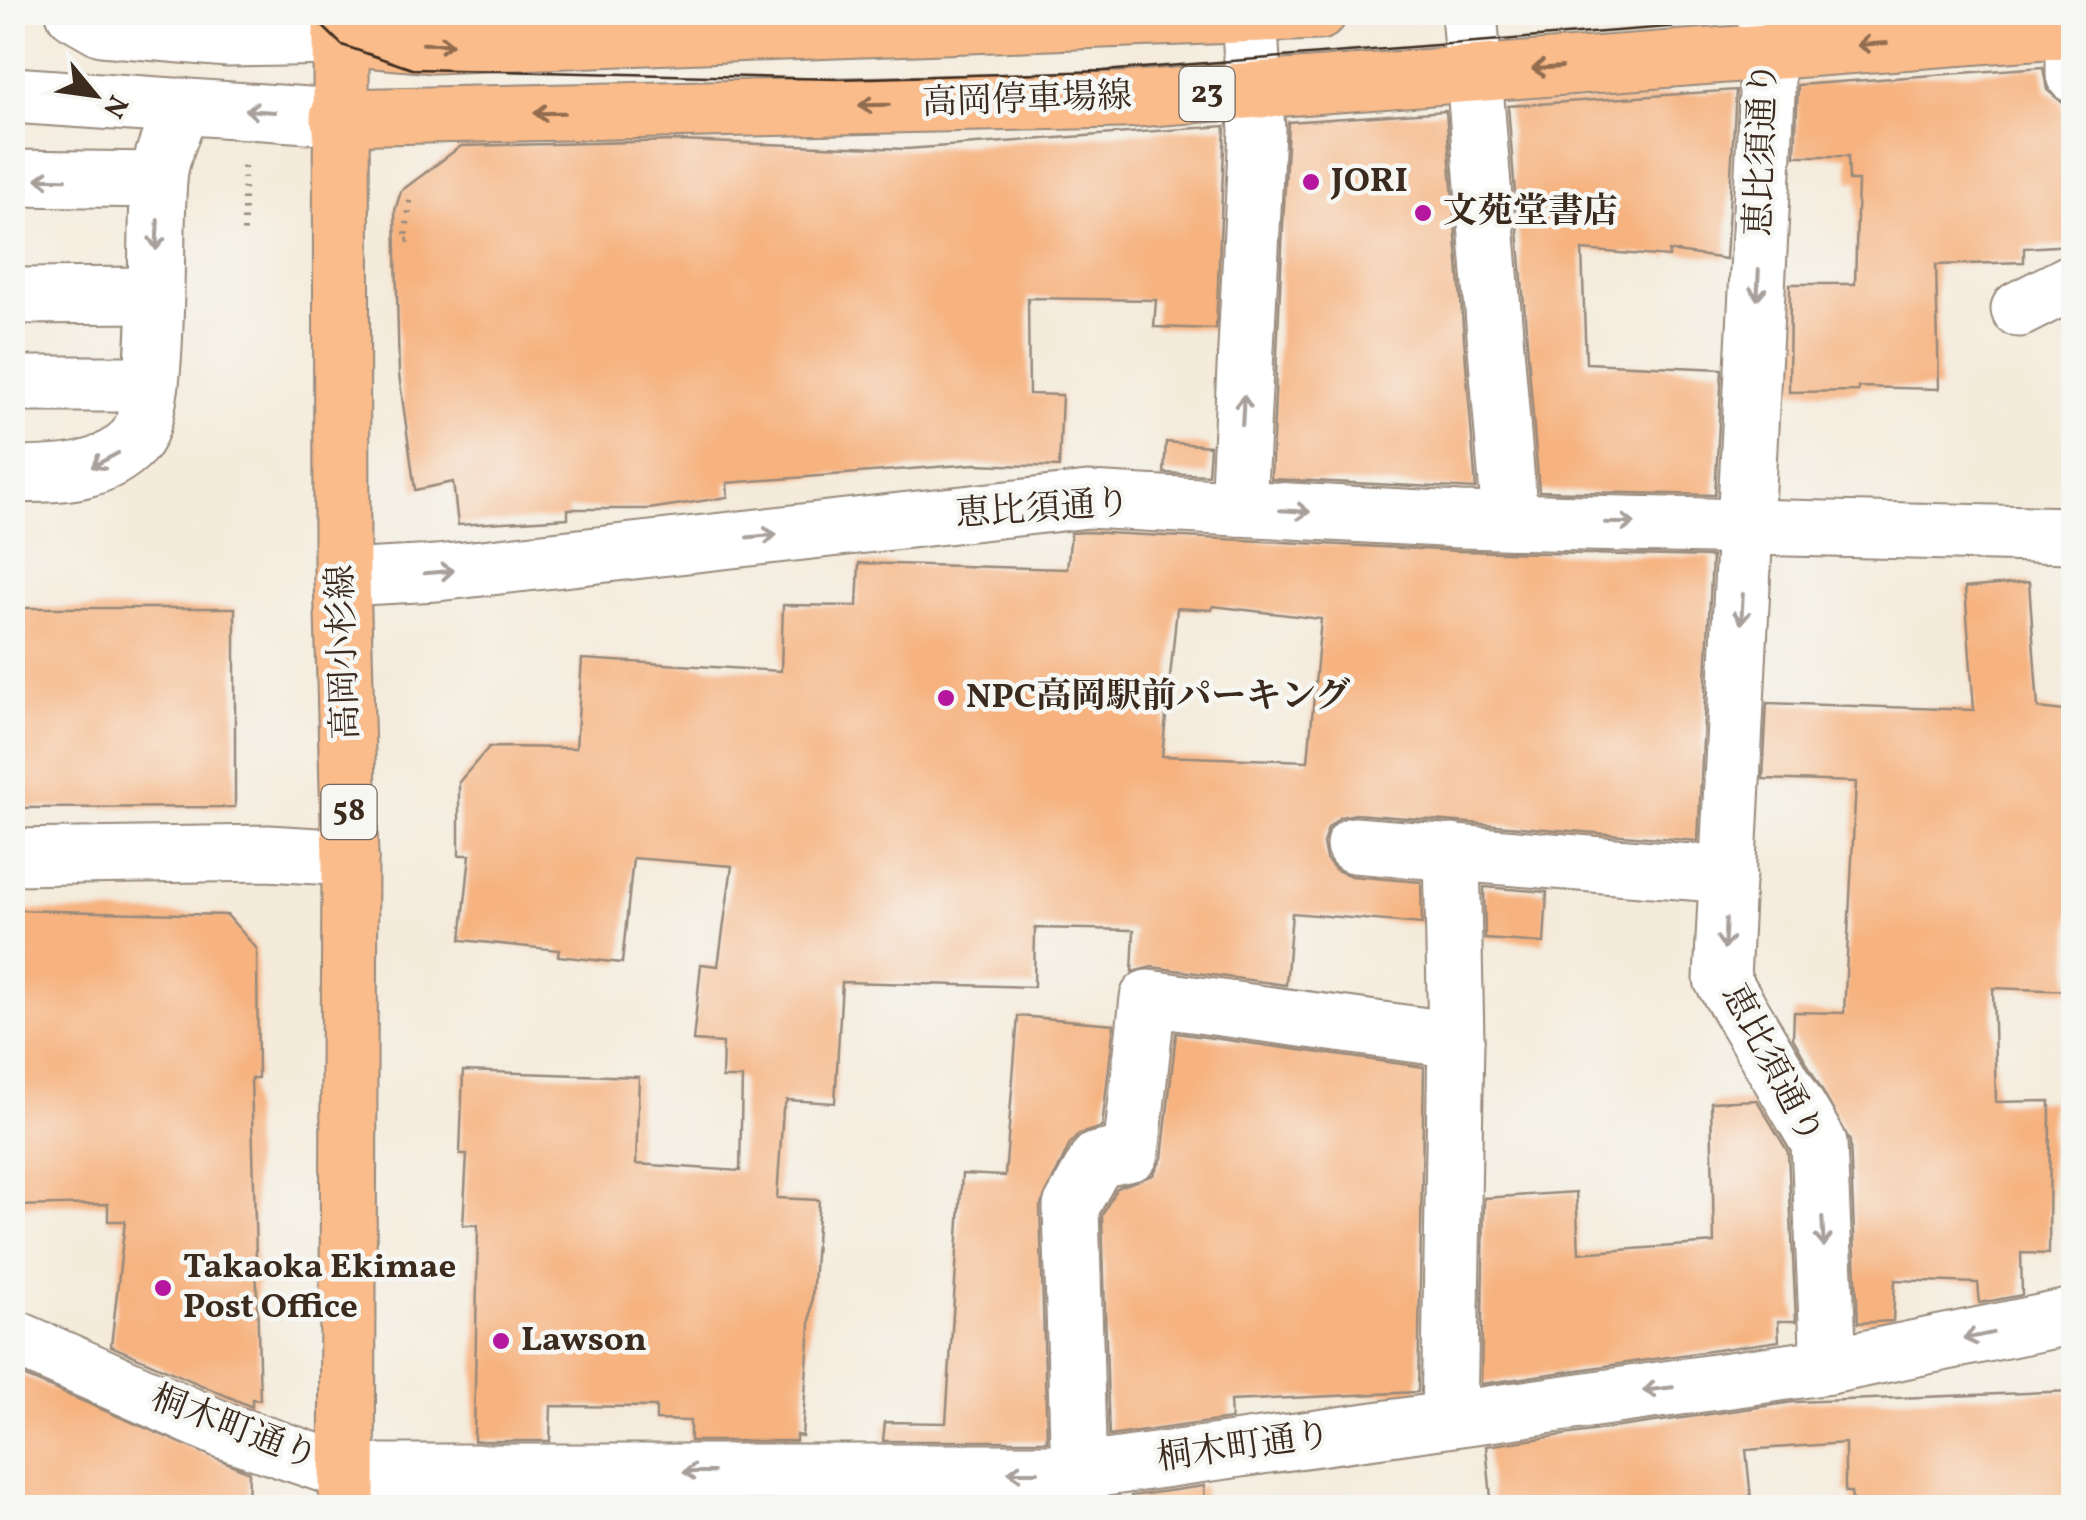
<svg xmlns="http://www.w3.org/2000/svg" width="2086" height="1520" font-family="Vollkorn,'Noto Serif JP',serif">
  <rect width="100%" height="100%" fill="#f6f6f2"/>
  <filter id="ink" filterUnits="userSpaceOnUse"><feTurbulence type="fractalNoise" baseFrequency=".01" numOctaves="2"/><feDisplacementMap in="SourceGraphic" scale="20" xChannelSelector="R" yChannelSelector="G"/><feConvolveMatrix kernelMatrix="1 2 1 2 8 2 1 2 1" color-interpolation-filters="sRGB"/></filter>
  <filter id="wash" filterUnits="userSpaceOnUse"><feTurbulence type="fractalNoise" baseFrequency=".0048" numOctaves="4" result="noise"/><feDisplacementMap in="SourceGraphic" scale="40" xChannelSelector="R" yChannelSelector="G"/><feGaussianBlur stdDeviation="2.25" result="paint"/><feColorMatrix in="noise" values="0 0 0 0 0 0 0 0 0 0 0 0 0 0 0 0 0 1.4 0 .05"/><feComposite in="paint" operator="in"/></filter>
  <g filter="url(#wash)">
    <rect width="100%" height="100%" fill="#f4ebdb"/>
    <g id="blocks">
      <!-- building -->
      <g fill="#f6b27f" fill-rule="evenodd">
        <polygon points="2043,67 2047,90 2063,103 2071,245 2024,248 2024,262 1936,265 1939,389 1858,387 1858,391 1789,392 1790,284 1855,284 1858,181 1849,181 1848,156 1795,156 1798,85"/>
        <polygon points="1736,90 1726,259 1669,251 1669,257 1582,250 1586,363 1722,369 1715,495 1539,491 1508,106"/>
        <polygon points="1446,111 1476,489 1271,479 1288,122"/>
        <polygon points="1225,126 1216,329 1154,327 1156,300 1028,298 1029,394 1062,395 1059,467 975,464 727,483 728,497 649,509 568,509 568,518 458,525 453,482 415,490 399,375 395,211 401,191 461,146 679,141 906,149"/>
        <polygon points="1166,442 1210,446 1208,475 1164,473"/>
        <path d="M1086,532L1459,551L1712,557L1698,841L1356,814L1340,817L1328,828L1323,843L1326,859L1336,870L1351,876L1421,882L1422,924L1292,913L1286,985L1152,967L1132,972L1134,930L1035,928L1034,987L842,982L835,1103L787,1100L783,1109L777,1198L819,1200L802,1436L796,1435V1441H690V1421L656,1420V1407L551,1406L550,1441H474L478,1225H463L467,1154H460L463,1071L639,1077L636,1164L740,1171L742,1078H722L723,1043L693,1041L701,964L718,966L732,866L633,858L622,963L558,956L559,950L461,940L470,855H459V782L489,747L576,748L582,659L781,671L783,605L857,606L859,563L1067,569L1071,533ZM1213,606L1321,619L1308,761L1162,756L1177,608L1212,610Z"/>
        <polygon points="2029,582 2038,708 2074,712 2069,991 1993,988 1996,1102 2050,1101 2049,1254 2021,1253 2022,1295 1980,1303 1978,1283 1895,1280 1893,1321 1858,1323 1850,1141 1793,1038 1794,1012 1844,1013 1856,782 1763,779 1767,703 1974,710 1965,588"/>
        <polygon points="12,608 235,608 235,807 12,808"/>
        <polygon points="1484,887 1547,892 1544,943 1485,939"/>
        <polygon points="12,910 227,915 257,949 258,1078 251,1078 260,1400 252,1399 252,1407 111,1346 125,1221 108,1221 108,1204 12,1206"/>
        <polygon points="1018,1016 1114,1024 1102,1127 1079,1134 1070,1144 1040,1207 1047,1441 883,1441 885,1422 946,1423 962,1174 1005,1176"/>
        <polygon points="1176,1033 1424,1067 1418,1392 1230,1401 1231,1419 1109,1436 1102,1215 1117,1188 1153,1175 1162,1158"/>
        <polygon points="1757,1100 1788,1152 1796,1321 1778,1321 1779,1341 1481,1384 1484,1198 1576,1192 1579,1253 1714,1243 1711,1102"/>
        <polygon points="12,1371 249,1472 248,1508 12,1508"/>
        <polygon points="2074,1391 2074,1508 1853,1508 1851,1492 1845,1492 1845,1443 1746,1450 1752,1508 1492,1508 1486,1446 1794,1402"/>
        <polygon points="1204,1486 1205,1508 1132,1508 1131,1496"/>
        <polygon points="879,1503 1043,1503 1042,1508 879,1508"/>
      </g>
    </g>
  </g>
  <g filter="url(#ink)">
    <use href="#blocks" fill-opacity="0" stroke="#988a7c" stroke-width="2.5"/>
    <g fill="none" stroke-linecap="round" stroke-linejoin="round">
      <!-- minor casing -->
      <g stroke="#988a7c" stroke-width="59">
        <g id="minor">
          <polyline points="74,12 102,28 228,39 341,37"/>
          <polyline points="1469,12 1510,521"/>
          <polyline points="1766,12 1767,94 1722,979 1819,1143 1829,1366"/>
          <polyline points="2074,37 2074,75"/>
          <polyline points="12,95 338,117"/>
          <polyline points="12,178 159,180"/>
          <polyline points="12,296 154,295"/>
          <polyline points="2019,309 2074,281"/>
          <polyline points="12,384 151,384"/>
          <path d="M12,475C57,474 100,476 133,442C165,408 152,226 160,171C163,149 175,127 182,106"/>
          <polyline points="1238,508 1257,130 1249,18"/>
          <polyline points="342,578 437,573 1088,500 1460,520 2074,535"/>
          <polyline points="1354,845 1728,875"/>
          <polyline points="12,857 268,853 350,858"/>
          <polyline points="12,1337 225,1431 347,1472 1077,1472 1829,1366 2074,1316"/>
          <polyline points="1449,1418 1456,1040 1452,852"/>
          <polyline points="1080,1508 1071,1207 1097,1160 1131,1153 1148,998 1456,1040"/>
        </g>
      </g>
      <!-- major casing -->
      <g stroke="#988a7c" stroke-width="59">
        <g id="major">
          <polyline points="341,12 342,578 350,858 347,1508"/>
          <polyline points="341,37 434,45 1319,12"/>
          <polyline points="338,117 1123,100 2074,29"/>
        </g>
      </g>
      <!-- path -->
      <g stroke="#988a7c" stroke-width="6" stroke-dasharray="2.5 8" stroke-linecap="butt">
        <polyline points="244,166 244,234"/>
        <polyline points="409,240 405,241 411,193"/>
      </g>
      <!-- minor -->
      <use href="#minor" stroke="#fff" stroke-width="55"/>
      <!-- major -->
      <use href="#major" stroke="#fabc8b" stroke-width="55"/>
      <!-- tram -->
      <polyline stroke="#3b2a1e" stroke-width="2.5" points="308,12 342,45 412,69 838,79 1103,71 1861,12"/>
    </g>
    <!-- one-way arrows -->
    <defs><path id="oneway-shaft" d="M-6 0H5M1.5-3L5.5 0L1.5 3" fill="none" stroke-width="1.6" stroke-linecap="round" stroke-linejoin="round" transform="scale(2.5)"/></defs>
    <g stroke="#916c4f">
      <use href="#oneway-shaft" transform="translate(438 44) rotate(1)"/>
      <use href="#oneway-shaft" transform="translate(1872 44) rotate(176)"/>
      <use href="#oneway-shaft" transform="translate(1547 68) rotate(176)"/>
      <use href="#oneway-shaft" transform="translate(874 105) rotate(179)"/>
      <use href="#oneway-shaft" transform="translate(549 113) rotate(179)"/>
    </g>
    <g stroke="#a79f9a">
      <use href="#oneway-shaft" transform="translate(260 111) rotate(-176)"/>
      <use href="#oneway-shaft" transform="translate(51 179) rotate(-179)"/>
      <use href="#oneway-shaft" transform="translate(157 235) rotate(93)"/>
      <use href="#oneway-shaft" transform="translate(1758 285) rotate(93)"/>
      <use href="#oneway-shaft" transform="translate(1243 410) rotate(-87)"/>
      <use href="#oneway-shaft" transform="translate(105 460) rotate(152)"/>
      <use href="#oneway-shaft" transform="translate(1295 511) rotate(3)"/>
      <use href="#oneway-shaft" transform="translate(1620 523) rotate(1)"/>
      <use href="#oneway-shaft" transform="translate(762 536) rotate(-6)"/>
      <use href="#oneway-shaft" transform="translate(439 572) rotate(-5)"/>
      <use href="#oneway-shaft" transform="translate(1742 609) rotate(93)"/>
      <use href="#oneway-shaft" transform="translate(1725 934) rotate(93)"/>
      <use href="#oneway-shaft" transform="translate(1823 1232) rotate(87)"/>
      <use href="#oneway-shaft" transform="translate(1978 1336) rotate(168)"/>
      <use href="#oneway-shaft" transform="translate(1658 1389) rotate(173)"/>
      <use href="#oneway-shaft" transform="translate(698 1472) rotate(-180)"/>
      <use href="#oneway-shaft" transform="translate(1023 1472) rotate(180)"/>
    </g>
  </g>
  <!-- markers -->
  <g fill="#b5179e" stroke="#f6f6f2" stroke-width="4">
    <circle cx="1311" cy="182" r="10"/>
    <circle cx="1423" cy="213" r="10"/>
    <circle cx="946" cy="698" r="10"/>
    <circle cx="163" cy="1288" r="10"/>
    <circle cx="501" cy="1341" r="10"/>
  </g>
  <g text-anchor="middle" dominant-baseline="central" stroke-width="9" stroke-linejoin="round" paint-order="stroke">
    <!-- shield labels -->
    <g fill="#f6f6f2" stroke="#73675e" stroke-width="2.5">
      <rect x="1179.5" y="67" width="55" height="54" rx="8"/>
      <rect x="321.5" y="785" width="55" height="54" rx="8"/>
    </g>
    <g font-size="32" font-weight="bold" fill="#3b2a1e">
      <text x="1207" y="94">23</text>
      <text x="349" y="812">58</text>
    </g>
    <!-- street labels -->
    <g font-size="35" fill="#3b2a1e" stroke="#f6f6f2">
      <text transform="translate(1027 101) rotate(-2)">高岡停車場線</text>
      <text transform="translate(1763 149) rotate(-88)">恵比須通り</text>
      <text transform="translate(1043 510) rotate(-4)">恵比須通り</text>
      <text transform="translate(345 652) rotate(-92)">高岡小杉線</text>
      <text transform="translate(1771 1065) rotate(62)">恵比須通り</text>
      <text transform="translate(234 1429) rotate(21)">桐木町通り</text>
      <text transform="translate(1244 1448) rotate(-8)">桐木町通り</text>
    </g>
    <!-- poi labels -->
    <g font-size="35" font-weight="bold" fill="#3b2a1e" stroke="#f6f6f2" text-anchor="start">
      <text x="1331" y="182">JORI</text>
      <text x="1443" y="213">文苑堂書店</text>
      <text x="966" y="698">NPC高岡駅前パーキング</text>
      <text x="183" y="1268">Takaoka Ekimae<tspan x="183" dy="40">Post Office</tspan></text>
      <text x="521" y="1341">Lawson</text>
    </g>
  </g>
  <!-- margin -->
  <rect width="2086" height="1520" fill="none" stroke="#f6f6f2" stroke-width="50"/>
  <!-- north arrow -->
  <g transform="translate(95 95) rotate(119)" stroke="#f6f6f2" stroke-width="8" paint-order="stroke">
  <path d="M0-8L18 38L0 25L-18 38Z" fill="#3b2a1e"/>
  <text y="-15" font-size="28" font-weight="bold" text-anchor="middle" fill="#3b2a1e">N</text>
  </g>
</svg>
